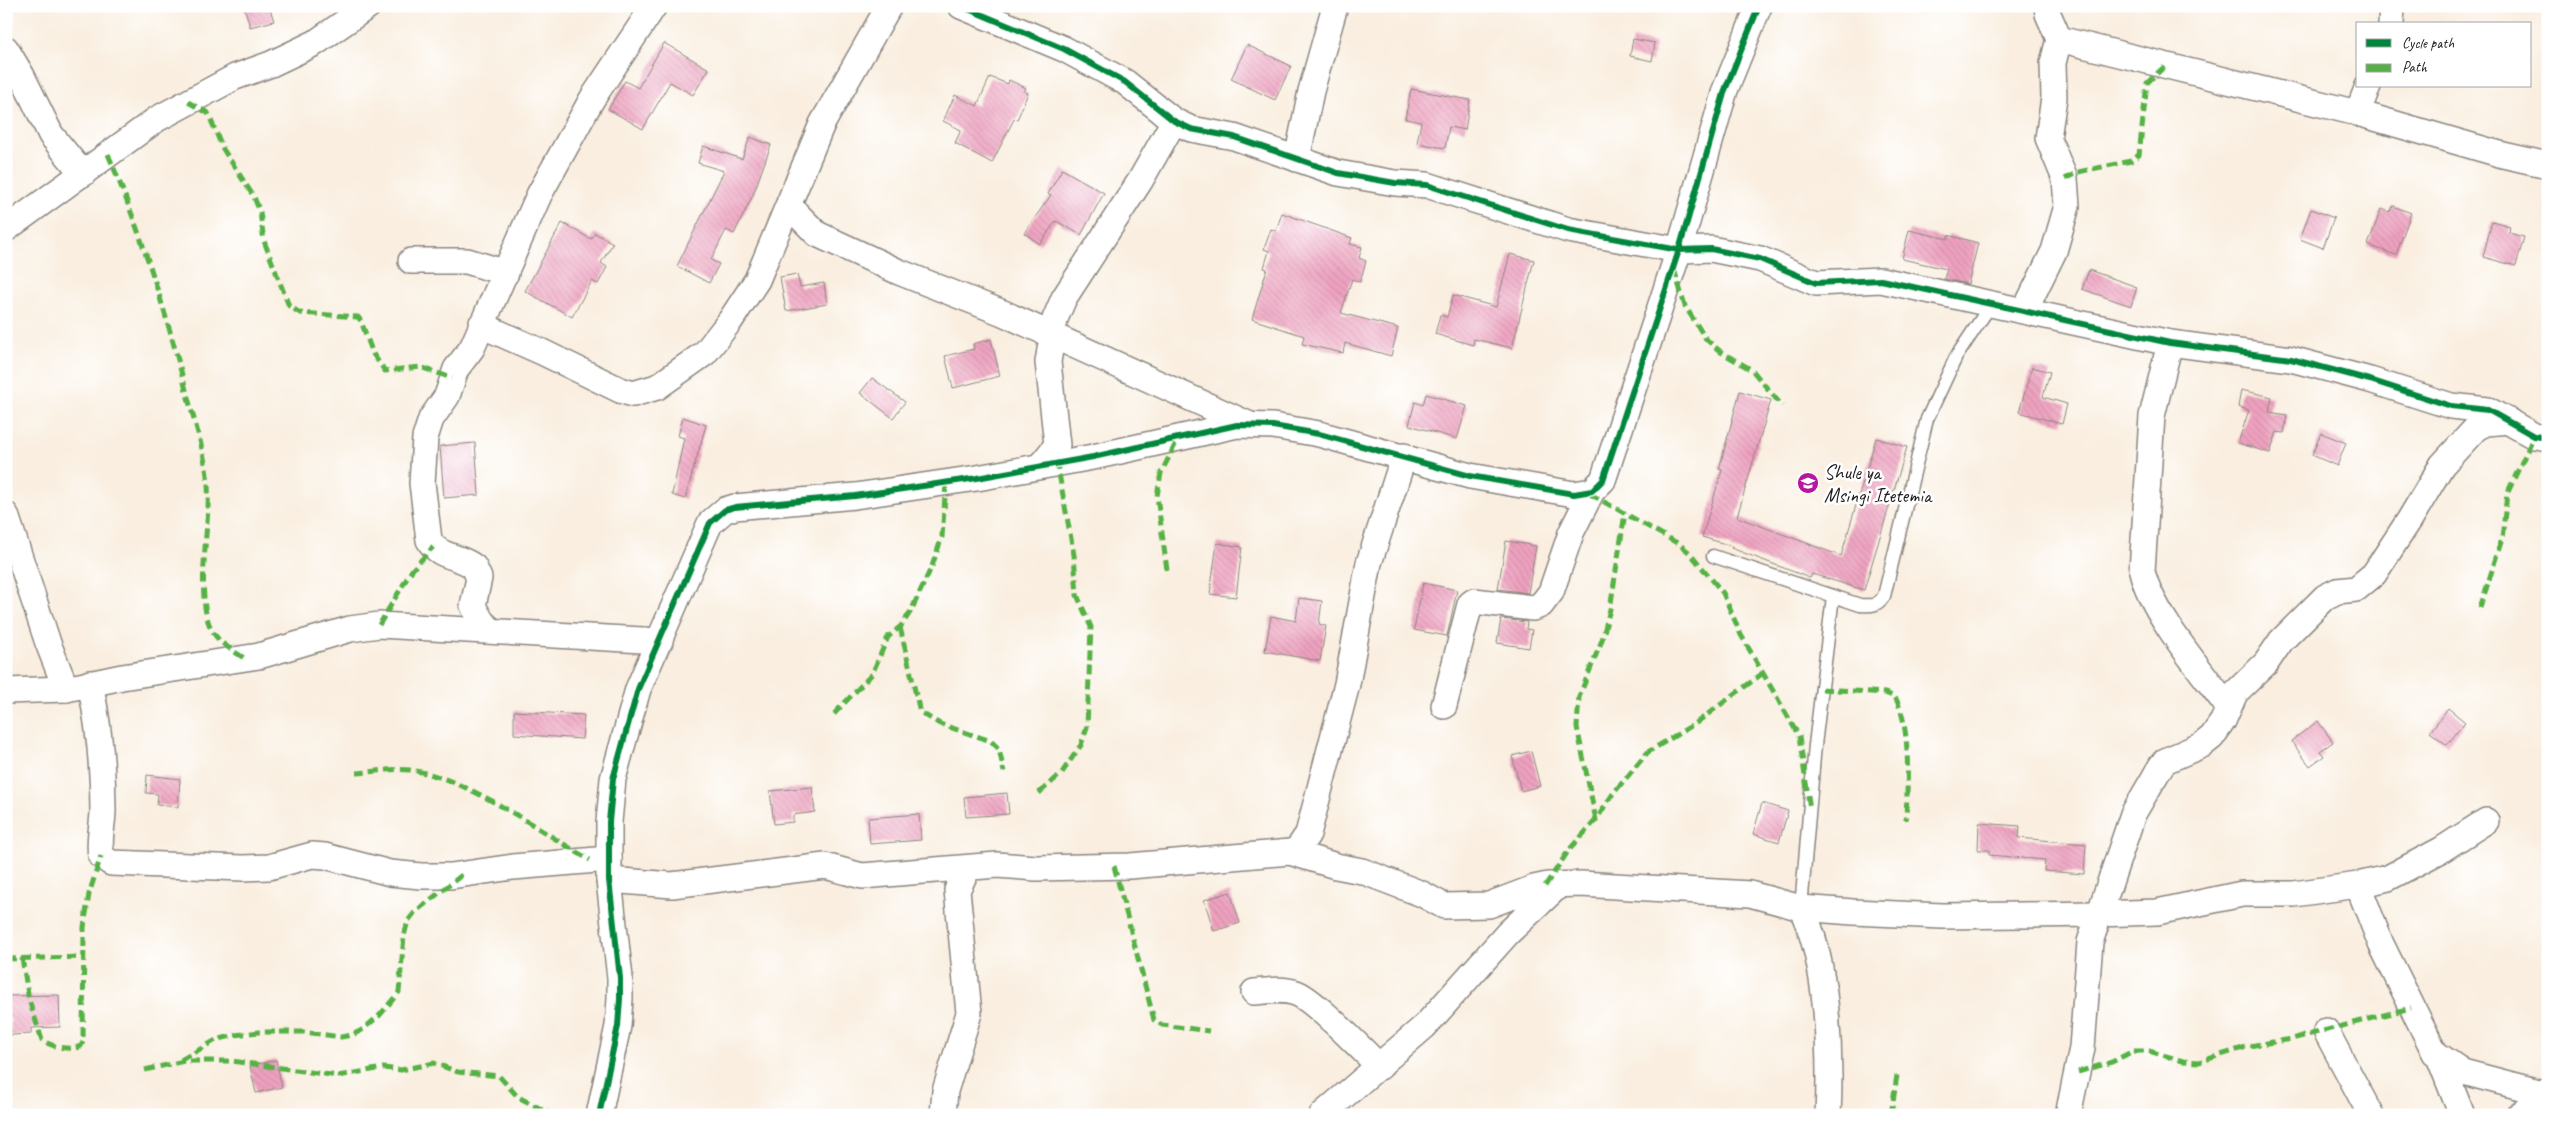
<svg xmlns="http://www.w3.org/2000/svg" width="2554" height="1121" font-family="Caveat,sans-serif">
  <defs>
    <pattern id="building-back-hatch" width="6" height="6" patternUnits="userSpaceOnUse" patternTransform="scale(1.25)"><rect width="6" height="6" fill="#efa2c0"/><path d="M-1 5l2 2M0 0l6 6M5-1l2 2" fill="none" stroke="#cc8ba4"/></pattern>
  </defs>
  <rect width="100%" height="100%" fill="#fff"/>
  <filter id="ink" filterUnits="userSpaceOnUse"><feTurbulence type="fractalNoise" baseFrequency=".02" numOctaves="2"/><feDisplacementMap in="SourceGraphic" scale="10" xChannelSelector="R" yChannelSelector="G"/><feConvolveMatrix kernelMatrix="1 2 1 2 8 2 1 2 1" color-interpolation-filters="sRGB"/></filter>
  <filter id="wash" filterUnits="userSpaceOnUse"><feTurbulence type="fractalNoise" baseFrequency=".0096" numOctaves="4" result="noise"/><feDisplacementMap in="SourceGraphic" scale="20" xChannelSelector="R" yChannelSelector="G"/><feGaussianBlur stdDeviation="1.12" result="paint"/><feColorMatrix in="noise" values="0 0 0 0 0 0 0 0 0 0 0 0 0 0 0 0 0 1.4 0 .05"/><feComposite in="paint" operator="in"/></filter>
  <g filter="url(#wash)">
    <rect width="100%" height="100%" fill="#f9eedf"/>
    <g id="blocks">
      <!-- building -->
      <g fill="url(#building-back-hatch)">
        <polygon points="244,6 269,6 274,21 250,27"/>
        <polygon points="1633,39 1655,43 1652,61 1630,56"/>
        <polygon points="664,43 709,69 693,95 670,82 643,129 608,109 625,81 638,88"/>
        <polygon points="1247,45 1291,66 1275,100 1231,79"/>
        <polygon points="990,77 1008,84 1009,80 1026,88 1024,91 1028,93 1017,120 1014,119 992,163 955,143 961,130 943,121 955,95 977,106"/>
        <polygon points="1411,89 1470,100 1465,130 1449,127 1445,148 1417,143 1421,122 1405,119"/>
        <polygon points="750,137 771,145 753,195 734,234 726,230 711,260 719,264 709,283 677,266 724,171 698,163 703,146 742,159"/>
        <polygon points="1062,169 1104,193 1081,235 1056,221 1040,244 1024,233 1051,195 1048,194"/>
        <polygon points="2393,206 2411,213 2396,255 2368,245 2381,209 2390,212"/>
        <polygon points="2311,209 2334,218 2323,248 2300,239"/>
        <polygon points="1282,213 1352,238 1350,244 1362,247 1359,258 1366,261 1360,282 1352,279 1341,313 1398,328 1391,356 1345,343 1343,353 1302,344 1304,336 1252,319 1267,269 1264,268 1269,251 1264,249 1271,229 1276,231"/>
        <polygon points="2492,221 2510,226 2509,233 2524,237 2516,266 2483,257"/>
        <polygon points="562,223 591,239 595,233 613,243 601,263 607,267 598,284 592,281 572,317 525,291"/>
        <polygon points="1909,230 1948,239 1948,235 1978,243 1968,284 1944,279 1947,269 1902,259"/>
        <polygon points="1510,254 1534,260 1512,348 1474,339 1473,345 1435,334 1440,315 1447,317 1453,295 1496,307"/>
        <polygon points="2089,270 2137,287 2131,306 2082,289"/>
        <polygon points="797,274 800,287 824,283 827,304 786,311 780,277"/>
        <polygon points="991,339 1000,376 953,388 945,356 974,349 973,344"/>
        <polygon points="2032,367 2050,372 2043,397 2067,404 2062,424 2019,412"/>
        <polygon points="872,378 905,402 893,418 860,393"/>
        <polygon points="2241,390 2272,397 2269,412 2287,415 2284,433 2277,432 2270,453 2238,443 2249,410 2238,407"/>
        <polygon points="1740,391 1771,400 1737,517 1841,556 1876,438 1907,447 1864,590 1812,574 1810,578 1731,548 1732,546 1702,537 1722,470 1719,469"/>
        <polygon points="1426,394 1467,406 1457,439 1409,425 1415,402 1423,405"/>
        <polygon points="683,417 706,425 685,499 672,495 684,438 678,436"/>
        <polygon points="2321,433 2346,443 2337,466 2312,455"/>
        <polygon points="475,443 479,495 444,498 440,446"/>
        <polygon points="1506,541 1536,546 1528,593 1498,589"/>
        <polygon points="1217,543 1242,547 1236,597 1210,594"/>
        <polygon points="1423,583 1457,590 1447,636 1414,630"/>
        <polygon points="1299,598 1322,601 1319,624 1326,626 1320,661 1265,651 1271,616 1296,621"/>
        <polygon points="1501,619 1527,622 1526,629 1532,630 1529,648 1497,643"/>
        <polygon points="2448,708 2465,722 2447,745 2430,732"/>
        <polygon points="514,711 584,715 582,739 514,734"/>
        <polygon points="2318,721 2333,742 2320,751 2324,756 2310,766 2291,741"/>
        <polygon points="1531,751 1540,786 1521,791 1512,756"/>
        <polygon points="147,775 180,779 178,807 157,805 158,794 146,793"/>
        <polygon points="812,787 815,812 793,815 793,822 774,824 770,791"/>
        <polygon points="1007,793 1009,814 966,817 964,797"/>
        <polygon points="1762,803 1788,811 1779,842 1753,834"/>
        <polygon points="919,814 921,840 870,844 868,818"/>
        <polygon points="1979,823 2020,826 2019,838 2086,844 2084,874 2044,871 2045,860 1989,855 1989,850 1978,850"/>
        <polygon points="1230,892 1240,923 1214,931 1204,900"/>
        <polygon points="59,995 60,1027 31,1028 31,1034 11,1035 10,1019 6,1019 6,996"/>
        <polygon points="276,1060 282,1087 256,1093 250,1066"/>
      </g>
    </g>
  </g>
  <g filter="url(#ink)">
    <use href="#blocks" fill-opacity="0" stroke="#8a857e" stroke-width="1"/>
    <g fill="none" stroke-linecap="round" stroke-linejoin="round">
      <!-- service casing -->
      <g stroke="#8a857e" stroke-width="15">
        <g id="service">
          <path d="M1713,556L1860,605C1872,606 1877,606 1884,596L1927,419L1956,357L1992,303"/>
          <polyline points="1801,908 1815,745 1833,596"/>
        </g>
      </g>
      <!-- minor casing -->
      <g stroke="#8a857e" stroke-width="28">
        <g id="minor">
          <polyline points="961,6 1064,49 1125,82 1174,121 1191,129 1234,137 1338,173 1395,183 1427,185 1568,230 1679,250 1711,249 1760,259 1816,283 1881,280 2170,343 2291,359 2370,380 2451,406 2488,410 2534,436 2548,438"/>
          <polyline points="2391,24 2392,6"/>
          <polyline points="2059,39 2361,114 2503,155 2548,165"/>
          <polyline points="6,49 22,76 51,135 83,174"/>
          <polyline points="2357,114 2368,86"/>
          <polyline points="1297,159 1311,91 1335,6"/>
          <polyline points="789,206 817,234 899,272 1003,313 1250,425"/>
          <polyline points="6,229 157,119 235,77 271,64 315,43 368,6"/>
          <polyline points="411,261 467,261 506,273"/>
          <polyline points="2025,310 2054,251 2067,206 2065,179 2048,138 2054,98 2053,63 2059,39 2048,14 2047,6"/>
          <polyline points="481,325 542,352 620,390 633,394 657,387 705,353 730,321 757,280 822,124 889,6"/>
          <path d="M2170,343L2152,416L2142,571C2152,614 2201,670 2228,707"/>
          <polyline points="1040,466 1057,445 1048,362 1055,319 1064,298 1140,181 1174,121"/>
          <polyline points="6,515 48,643 66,689"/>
          <path d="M492,631L482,622L473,606L479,578L474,567C460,555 438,558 429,540L422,483L425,438L431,419L447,396L456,369L472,348L539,195L592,99L654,6"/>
          <path d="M90,683C99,725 103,767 103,810C103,826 98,839 101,856L111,863L243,868L269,867L312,855L325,856L390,873L421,876H451L513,867L609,859"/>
          <polyline points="6,691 66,689 122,677 259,656 350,629 379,625 660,641"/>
          <polyline points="1444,706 1470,604 1474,601 1533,608 1541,605 1551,592 1571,533 1592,491"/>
          <polyline points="1290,852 1336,866 1362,871 1422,894 1444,906 1489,905 1534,888 1548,885 1581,884 1750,894 1801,908 1853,912 1942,916 2098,914 2157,912 2242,894 2294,894 2358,885 2388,878 2441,850 2486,821"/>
          <polyline points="609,880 672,885 825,866 862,876 997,865 1036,868 1130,866 1290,852 1297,850 1308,834 1347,684 1369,563 1404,456"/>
          <polyline points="2358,885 2381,944 2435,1053 2463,1072 2543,1093"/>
          <path d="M1801,908C1828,959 1831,1057 1828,1115"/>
          <path d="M1254,992C1268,991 1282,988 1296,993C1314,999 1363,1051 1380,1067"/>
          <polyline points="2326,1031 2371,1115"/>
          <polyline points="2439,1057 2462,1115"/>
          <polyline points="599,1115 618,1026 620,999 620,978 609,880 609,822 613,779 638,689 710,523 725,510 735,507 855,496 977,478 1093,457 1237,425 1273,426 1319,434 1470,476 1574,494 1592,491 1603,480 1679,250 1725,90 1759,6"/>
          <polyline points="943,1115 945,1091 969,1013 957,890 968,868"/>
          <polyline points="1322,1115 1425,1026 1508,933 1559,885"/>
          <polyline points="2068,1115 2082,1048 2090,942 2133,814 2161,766 2165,761 2202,745 2212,737 2223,721 2235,693 2266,663 2281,641 2325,597 2337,591 2356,589 2374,574 2410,519 2442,465 2476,428 2486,423 2509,421"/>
          <polyline points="2519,1115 2548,1090"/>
        </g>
      </g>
      <!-- service -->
      <use href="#service" stroke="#fff" stroke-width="12"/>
      <!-- minor -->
      <use href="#minor" stroke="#fff" stroke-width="25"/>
      <!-- quiet -->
      <g stroke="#55b145" stroke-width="5" stroke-dasharray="10 5" stroke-linecap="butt">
        <polyline points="188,102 208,113 223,149 254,197 260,212 264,241 289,306 300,313 358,317 361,321 373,354 385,371 420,367 452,378"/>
        <path d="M108,154C141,232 166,312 187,394C195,424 206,455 208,486C211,523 192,606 215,635C222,645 234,651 244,658"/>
        <polyline points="2065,179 2078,172 2131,161 2139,155 2147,83 2165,66"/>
        <polyline points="1674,269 1685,306 1706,339 1721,352 1752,370 1782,406"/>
        <polyline points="1590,494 1679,544 1690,553 1723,593 1741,635 1799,736 1810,809"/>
        <polyline points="1167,570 1157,496 1161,473 1179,437"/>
        <polyline points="2480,608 2502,539 2507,494 2534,436"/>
        <polyline points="379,625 412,570 433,547"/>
        <polyline points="900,627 920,712 940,724 991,741 999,749 1004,772"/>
        <path d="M1822,689L1885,693L1895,697C1912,728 1907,785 1906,820"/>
        <polyline points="834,714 872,674 888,637 901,626 911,611 932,566 942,537 946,483"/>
        <path d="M356,773C373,772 393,768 410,770C466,777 540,831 590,860"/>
        <polyline points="1039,793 1061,774 1081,745 1087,727 1091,627 1077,595 1074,555 1057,463"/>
        <polyline points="1596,820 1577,727 1579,697 1602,640 1610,609 1625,513"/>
        <polyline points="1114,866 1154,1020 1162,1025 1209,1031"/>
        <polyline points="1545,886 1569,850 1596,820 1612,795 1648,752 1696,723 1763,673"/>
        <path d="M22,958L29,1000L42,1040C51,1047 72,1051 81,1046L83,1042L84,927L89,894L101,856"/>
        <polyline points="6,959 85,957"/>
        <polyline points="181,1060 216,1040 235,1035 259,1032 304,1032 341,1037 352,1035 362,1030 380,1015 399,992 404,936 408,921 415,912 463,874"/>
        <polyline points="145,1070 184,1061 232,1061 338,1076 383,1068 401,1070 434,1063 458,1072 499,1076 518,1097 553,1115"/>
        <polyline points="2078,1072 2112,1062 2133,1051 2149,1051 2183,1061 2199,1062 2249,1046 2292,1039 2411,1008"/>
        <polyline points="1891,1115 1897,1075"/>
      </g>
      <!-- cycleway casing -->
      <g stroke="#fff" stroke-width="9">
        <g id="cycleway">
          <polyline points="961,6 1064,49 1125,82 1174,121 1191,129 1234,137 1338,173 1395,183 1427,185 1568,230 1679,250 1711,249 1760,259 1816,283 1881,280 2170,343 2291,359 2370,380 2451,406 2488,410 2534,436 2548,438"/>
          <polyline points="599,1115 618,1026 620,999 620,978 609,880 609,822 613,779 638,689 710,523 725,510 735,507 855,496 977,478 1093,457 1237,425 1273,426 1319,434 1470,476 1574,494 1592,491 1603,480 1679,250 1725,90 1759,6"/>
        </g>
      </g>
      <!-- cycleway -->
      <use href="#cycleway" stroke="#00873e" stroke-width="6"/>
    </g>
  </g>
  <!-- icons -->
  <defs>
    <g id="school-disc" transform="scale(1.125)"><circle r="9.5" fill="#b5179e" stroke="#fff"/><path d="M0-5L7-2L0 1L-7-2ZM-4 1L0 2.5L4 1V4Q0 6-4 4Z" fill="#fff"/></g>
  </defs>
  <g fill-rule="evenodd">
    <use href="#school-disc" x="1808" y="483"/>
  </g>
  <g text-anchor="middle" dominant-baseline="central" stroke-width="5" stroke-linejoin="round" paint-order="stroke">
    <!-- poi labels -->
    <g font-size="20" fill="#1c1c1c" stroke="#fff" text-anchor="start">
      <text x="1824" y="472">Shule ya<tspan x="1824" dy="23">Msingi Itetemia</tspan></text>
    </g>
  </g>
  <!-- margin -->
  <rect width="2554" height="1121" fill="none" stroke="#fff" stroke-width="25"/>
  <!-- legend -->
  <rect x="2356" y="22" width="175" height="65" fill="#ffffff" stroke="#a4a4a4"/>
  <rect x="2366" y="39" width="25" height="8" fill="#00873e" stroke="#a4a4a4"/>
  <text x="2402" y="48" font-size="15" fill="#1c1c1c">Cycle path</text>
  <rect x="2366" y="64" width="25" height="8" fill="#55b145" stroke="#a4a4a4"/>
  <text x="2402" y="72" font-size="15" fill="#1c1c1c">Path</text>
</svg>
